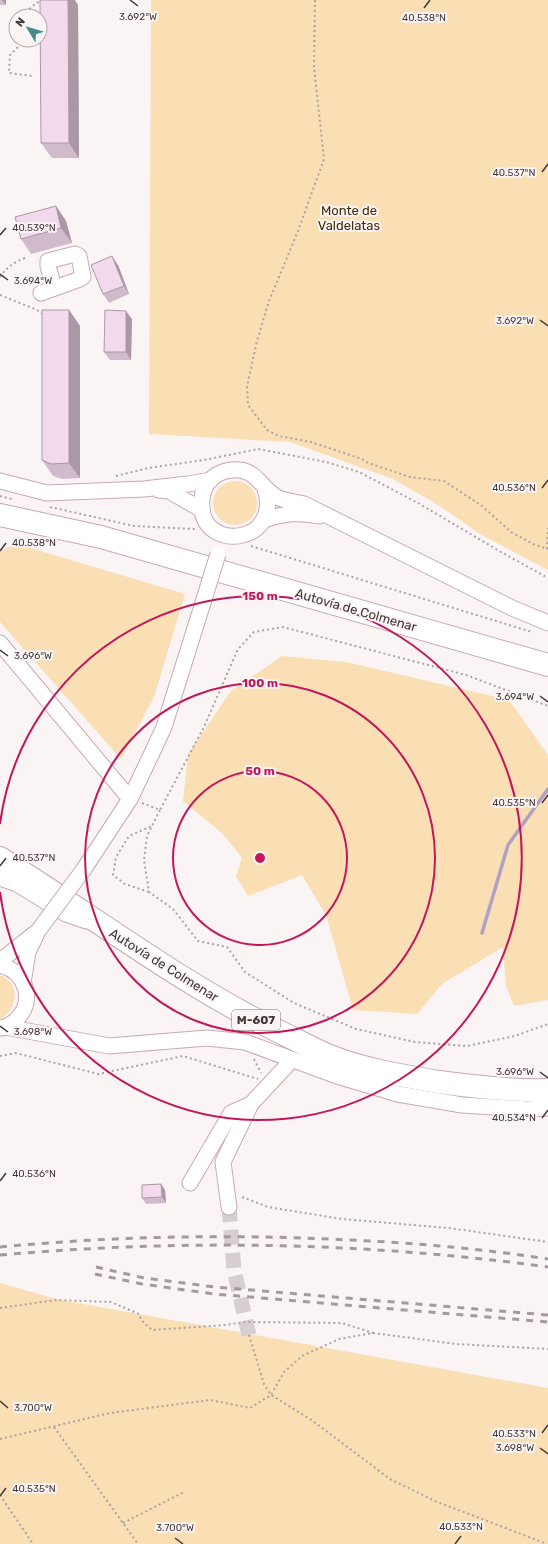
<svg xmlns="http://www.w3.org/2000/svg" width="548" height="1544" font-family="Rubik,sans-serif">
  <rect width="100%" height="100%" fill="#fbf4f5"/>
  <!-- green -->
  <g fill="#fadeb4">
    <polygon points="151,0 548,0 548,570 480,534 440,506 393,479 290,442 149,434"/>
    <circle cx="235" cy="503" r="22"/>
    <polygon points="17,544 185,594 154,697 121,759 0,622 0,551"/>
    <polygon points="282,656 346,662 509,700 548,755 548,1000 514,1006 506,986 503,947 442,984 417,1014 353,1010 326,915 302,875 248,896 236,876 242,858 223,834 183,801 188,754 231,691"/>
    <path d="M0,975C21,983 18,1010 0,1019Z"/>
    <polygon points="0,1283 56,1299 548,1388 548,1544 0,1544"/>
  </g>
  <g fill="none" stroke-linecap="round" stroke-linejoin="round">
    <!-- stream -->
    <polyline stroke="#b0a1c3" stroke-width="3.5" points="482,933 508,845 548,789"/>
    <!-- minor-tunnel -->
    <polyline stroke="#d6cecf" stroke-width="15" stroke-dasharray="15 8" stroke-linecap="butt" points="229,1207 234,1270 249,1335"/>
    <!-- minor casing -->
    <g stroke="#c9a9ad" stroke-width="17">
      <g id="minor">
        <polyline points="41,293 80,279 83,277 79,256 75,254 48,261 48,266 54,288"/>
        <polyline points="0,481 47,493 144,489 188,484 211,480"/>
        <path d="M265,488C282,545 204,551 202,508C201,499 202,492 207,484C214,474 226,469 239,470C256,471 262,488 275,496C282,501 296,502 304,504L512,608L548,623"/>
        <polyline points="159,490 169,491 202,510"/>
        <path d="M264,520C285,513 297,512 319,516"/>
        <polyline points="0,643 130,799"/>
        <polyline points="84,869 130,799 152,753 164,727 202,606"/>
        <polyline points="0,878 17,884 66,914 86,921"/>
        <polyline points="0,961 34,934"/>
        <path d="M0,965C27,972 36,1002 15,1021C10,1025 7,1027 1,1028"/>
        <polyline points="23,983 28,952 38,931"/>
        <polyline points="6,1027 109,1046 207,1038 245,1042 337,1076 398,1094 462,1105 526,1109 548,1108"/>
        <polyline points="190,1183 231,1113 251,1104"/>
        <polyline points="229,1207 223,1162 251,1104 292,1060"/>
      </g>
    </g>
    <!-- highway casing -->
    <g stroke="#c9a9ad" stroke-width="24">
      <g id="highway">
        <polyline points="0,515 101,537 548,665"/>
        <path d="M0,858C93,916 181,984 280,1032C297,1040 314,1050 332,1057C366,1070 403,1076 439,1082C475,1087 511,1091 548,1090"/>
      </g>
    </g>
    <!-- path -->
    <g stroke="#aca2a3" stroke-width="2" stroke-dasharray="2 3" stroke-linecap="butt">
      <polyline points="315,0 314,67 324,159 298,231 269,301 257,341 247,387 248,405 267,430 279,436 311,442 362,459 368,463 410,477 444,481 482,506 511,532 533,544 548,549"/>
      <polyline points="22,16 36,3 46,0"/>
      <polyline points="25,40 10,55 9,73 32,76"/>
      <path d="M0,277C7,267 14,262 25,258"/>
      <polyline points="0,295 37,310 44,315"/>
      <polyline points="116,476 148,468 204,460 258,449 326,462 359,472 418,503 501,552 548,578"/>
      <polyline points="0,496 12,499"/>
      <polyline points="50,507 134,526 195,529"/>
      <polyline points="251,546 532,632"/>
      <polyline points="547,549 548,528"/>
      <polyline points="142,803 160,810 204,727 238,649 254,632 283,627 466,675 548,706"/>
      <polyline points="160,810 147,836 144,860 149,892 173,909 198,941 227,947 245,972 294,1003 356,1029 415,1042 467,1046 515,1036 548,1024"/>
      <polyline points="149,892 125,884 113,875 116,857 129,836 152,826"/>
      <polyline points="0,1056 16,1053 98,1074 183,1056 258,1079"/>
      <polyline points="254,1059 261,1073"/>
      <polyline points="242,1197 268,1207 342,1219 449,1228 548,1242"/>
      <polyline points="0,1308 56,1300 111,1302 139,1314 141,1320 152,1330 225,1325 245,1322 342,1323 373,1333"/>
      <polyline points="249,1335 264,1384 271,1395 284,1372 302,1356 339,1339 373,1333 456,1344 548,1349"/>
      <polyline points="54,1427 138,1544"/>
      <polyline points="0,1439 110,1413 210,1400 250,1408 271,1395 313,1421 390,1479 435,1501 547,1544"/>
      <polyline points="0,1495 33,1544"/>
      <polyline points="123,1523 184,1492"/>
    </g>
    <!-- minor -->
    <use href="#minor" stroke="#fff" stroke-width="15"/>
    <!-- highway -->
    <use href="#highway" stroke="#fff" stroke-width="22"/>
    <!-- rail -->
    <g stroke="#a49a9b" stroke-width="3" stroke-dasharray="7 7" stroke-linecap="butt">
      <path d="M0,1247C116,1236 233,1234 350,1240C416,1243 483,1249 548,1259"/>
      <path d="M0,1255C183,1239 366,1242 548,1267"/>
      <polyline points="96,1267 144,1278 215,1287 548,1315"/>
      <polyline points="95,1274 142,1284 214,1294 548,1322"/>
    </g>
    <!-- minor-bridge casing -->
    <g stroke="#c9a9ad" stroke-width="17" stroke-linecap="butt">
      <g id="minor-bridge">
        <polyline points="202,606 218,554"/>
        <polyline points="38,931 84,869"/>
      </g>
    </g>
    <!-- minor-bridge -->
    <use href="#minor-bridge" stroke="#fff" stroke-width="15"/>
  </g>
  <!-- wall -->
  <g fill="#d1bbcb">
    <rect x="0" y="0" width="6" height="5"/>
    <polygon points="78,5 79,158 52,158 41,143"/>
    <polygon points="56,206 66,221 72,243 31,254 21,239"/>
    <polygon points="118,265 129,294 109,303 103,294"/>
    <polygon points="69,310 80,326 80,478 62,479 53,476 42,460"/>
    <polygon points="132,319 131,360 110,360 104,352"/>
    <polygon points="161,1184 165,1190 166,1203 146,1204 142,1198"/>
  </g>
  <!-- shaded-wall -->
  <g fill="#aa98a5">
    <polygon points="2,0 6,0 6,5"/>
    <polygon points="68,0 75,0 78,5 79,158 69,143"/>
    <polygon points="56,206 66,221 72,243 61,228"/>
    <polygon points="112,256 118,265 129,294 124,286"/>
    <polygon points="69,310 80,326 80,478 69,463"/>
    <polygon points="126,311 132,319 131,360 126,352"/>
    <polygon points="161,1184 165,1190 166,1203 162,1197"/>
  </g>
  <!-- building -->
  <g fill="#f3d9ec" stroke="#aa98a5">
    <polygon points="40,0 68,0 69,143 41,143"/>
    <polygon points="56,206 61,228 21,239 15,217"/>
    <polygon points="112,256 124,286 103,294 91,265"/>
    <polygon points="42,310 69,310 69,463 51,464 42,460"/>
    <polygon points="105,310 126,311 126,352 104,352"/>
    <polygon points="161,1184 162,1197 142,1198 142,1185"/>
  </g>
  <!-- ticks -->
  <path fill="none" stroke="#443738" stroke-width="1.5" d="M130,0L138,6M424,8L430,0M542,172L548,164M0,235L6,228M0,274L8,280M540,320L548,326M542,488L548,480M0,551L6,543M0,650L8,656M540,696L548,702M542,803L548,795M0,866L6,858M0,1026L8,1032M540,1072L548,1078M542,1118L548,1110M0,1181L6,1173M0,1401L8,1408M542,1433L548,1425M540,1448L548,1454M0,1496L6,1488M175,1538L183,1544M455,1544L461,1536"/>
  <!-- distance rings -->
  <g fill="none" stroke="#c2185b" stroke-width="2">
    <circle cx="260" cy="858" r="87"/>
    <circle cx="260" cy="858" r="175"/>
    <path d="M0 824A262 262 0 1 1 0 892"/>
  </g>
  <g text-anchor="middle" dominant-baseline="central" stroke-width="4" stroke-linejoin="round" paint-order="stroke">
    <!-- shield labels -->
    <rect fill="#fbf4f5" stroke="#7b7071" stroke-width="1" x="232" y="1010" width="48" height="20" rx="3"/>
    <g font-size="12" font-weight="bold" fill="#443738">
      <text x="256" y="1020">M-607</text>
    </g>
    <!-- park labels -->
    <g font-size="13" fill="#432e08" stroke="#fbf4f5">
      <text x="349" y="210">Monte de<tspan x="349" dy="15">Valdelatas</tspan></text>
    </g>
    <!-- street labels -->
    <g font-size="13" fill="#443738" stroke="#fbf4f5">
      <text transform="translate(356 610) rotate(16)">Autovía de Colmenar</text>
      <text transform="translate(164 965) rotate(32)">Autovía de Colmenar</text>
    </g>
  </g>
  <g font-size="10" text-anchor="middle" fill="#443738" stroke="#fbf4f5" stroke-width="4" stroke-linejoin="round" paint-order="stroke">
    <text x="138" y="20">3.692°W</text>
    <text x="424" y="21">40.538°N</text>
    <text x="514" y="176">40.537°N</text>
    <text x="34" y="231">40.539°N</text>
    <text x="33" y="284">3.694°W</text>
    <text x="515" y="324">3.692°W</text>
    <text x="514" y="491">40.536°N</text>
    <text x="34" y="546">40.538°N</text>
    <text x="33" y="659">3.696°W</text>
    <text x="515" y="700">3.694°W</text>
    <text x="514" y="806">40.535°N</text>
    <text x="34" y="861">40.537°N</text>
    <text x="33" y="1035">3.698°W</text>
    <text x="515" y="1075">3.696°W</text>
    <text x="514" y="1121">40.534°N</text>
    <text x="34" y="1177">40.536°N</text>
    <text x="33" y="1411">3.700°W</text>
    <text x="514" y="1437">40.533°N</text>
    <text x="515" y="1451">3.698°W</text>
    <text x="34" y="1492">40.535°N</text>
    <text x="461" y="1530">40.533°N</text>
    <text x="175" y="1531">3.700°W</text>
  </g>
  <circle cx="260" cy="858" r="6" fill="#c2185b" stroke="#fbf4f5" stroke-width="2"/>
  <g font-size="12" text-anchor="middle" font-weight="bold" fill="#c2185b" stroke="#fbf4f5" stroke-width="4" stroke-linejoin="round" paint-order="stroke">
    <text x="260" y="600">150 m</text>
    <text x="260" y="687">100 m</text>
    <text x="260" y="775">50 m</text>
  </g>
  <!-- north arrow -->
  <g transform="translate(28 28) rotate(308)"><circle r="19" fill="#fbf4f5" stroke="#b2a8a9"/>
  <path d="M0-3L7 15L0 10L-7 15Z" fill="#428a8d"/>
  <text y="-6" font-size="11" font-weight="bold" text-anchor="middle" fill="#443738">N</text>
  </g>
</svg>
